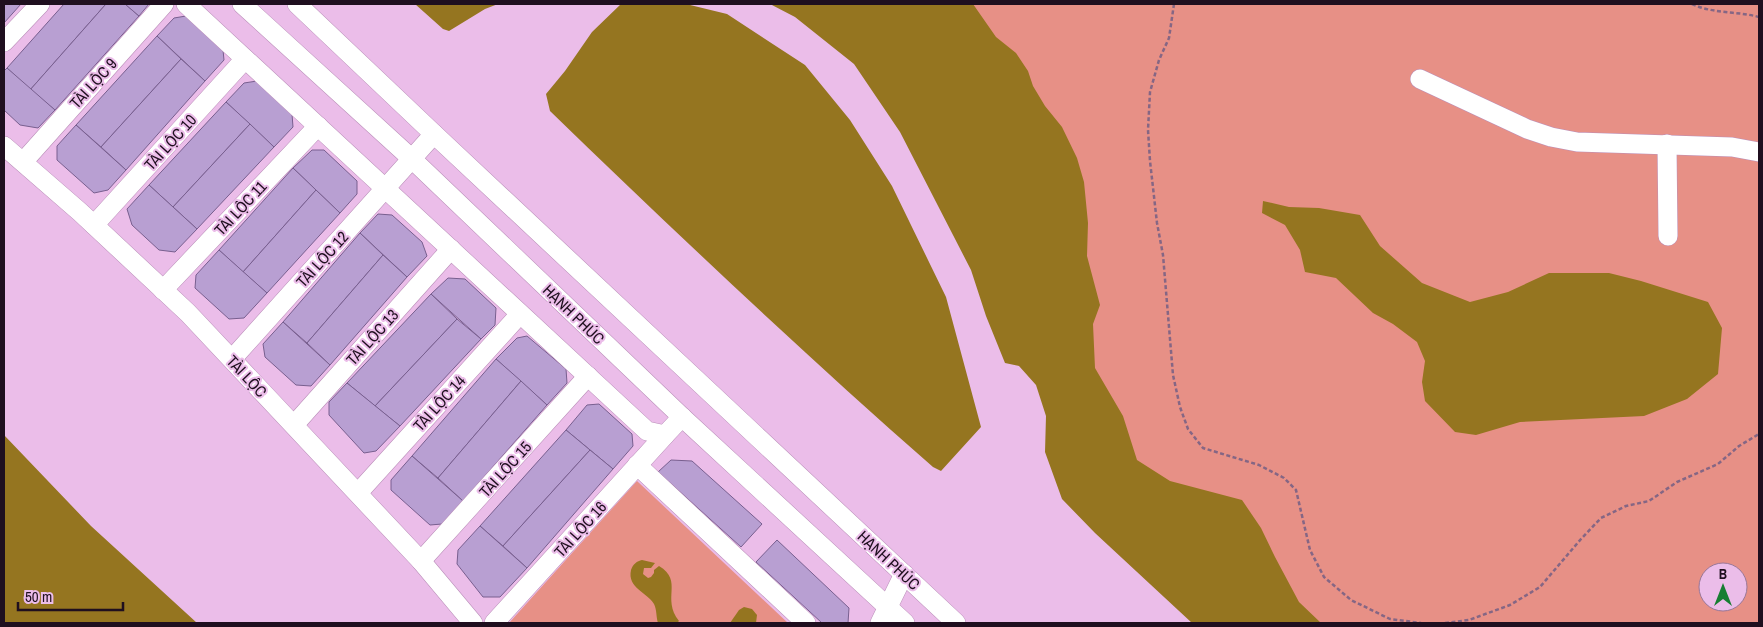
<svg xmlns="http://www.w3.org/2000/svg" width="1763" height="627" font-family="'Archivo Narrow',sans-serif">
  <rect width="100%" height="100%" fill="#ebbde9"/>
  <!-- green -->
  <g fill="#e79086" fill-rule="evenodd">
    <path d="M849,4H1759V623H1288L1140,496ZM1708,572H1738V602H1708Z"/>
    <polygon points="637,481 788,623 509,623"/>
  </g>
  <!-- water -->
  <g fill="#957520">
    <polygon points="415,4 498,4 485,9 449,31 443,29"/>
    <path d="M621,4H686L727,14L805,65L850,120L892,186L946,297L981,427L941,471L933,467C802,352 675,232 550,111L546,94L565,71L592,32Z"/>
    <polygon points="770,4 973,4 996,37 1016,53 1028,71 1033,86 1045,106 1062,127 1077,158 1084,182 1088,223 1087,256 1100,305 1093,324 1095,368 1123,416 1137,460 1170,481 1242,500 1261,528 1275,557 1299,602 1321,623 1192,623 1095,533 1062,499 1045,452 1046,416 1036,385 1019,366 1005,363 986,316 971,270 900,132 854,64 795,17"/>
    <polygon points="1263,201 1289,207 1319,208 1360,215 1380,246 1422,283 1470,302 1508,292 1549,273 1609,273 1641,281 1708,302 1722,328 1718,374 1687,399 1644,416 1520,422 1476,435 1455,432 1425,401 1422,382 1425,361 1417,342 1393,324 1373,313 1336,278 1305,272 1300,250 1285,225 1262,213"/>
    <polygon points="4,435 91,526 197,623 4,623"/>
    <path d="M642,560L655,563L651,568H644L643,574L648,578L651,577L654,573V570L659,566C684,581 661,598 679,621L677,623H658C656,617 657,610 654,604C647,592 627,588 631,570C633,564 637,561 642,560Z"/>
    <polygon points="744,607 752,609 757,615 756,623 730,623 739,610"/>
  </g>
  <!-- building -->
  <g fill="#b89fd2" stroke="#785f8f">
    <polygon points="4,4 21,4 4,23"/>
    <polygon points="64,4 106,4 30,90 7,68"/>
    <polygon points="106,4 125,4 139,16 55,110 30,90"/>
    <polygon points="125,4 149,4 139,16"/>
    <polygon points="186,16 223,50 224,60 205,81 157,36 174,18"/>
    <polygon points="157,36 181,59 101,147 76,125"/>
    <polygon points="181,59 205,81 126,170 101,147"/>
    <polygon points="7,68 55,110 38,128 20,125 4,110 4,71"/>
    <polygon points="257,81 292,114 293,127 274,147 226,102 244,83"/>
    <polygon points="226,102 250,124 173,207 149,185"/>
    <polygon points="250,124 274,147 197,229 173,207"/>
    <polygon points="76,125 126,170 108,190 94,193 57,160 57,146"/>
    <polygon points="312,150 324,150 357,181 357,194 340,213 293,168"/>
    <polygon points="293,168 316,190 243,272 219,250"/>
    <polygon points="149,185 197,229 175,252 159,250 132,225 127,209"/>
    <polygon points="316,190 340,213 267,293 243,272"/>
    <polygon points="378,214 392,215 422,242 427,256 407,277 360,233"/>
    <polygon points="360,233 383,255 307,343 283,322"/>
    <polygon points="219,250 267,293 244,318 229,319 195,288 196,275"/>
    <polygon points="383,255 407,277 330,365 307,343"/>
    <polygon points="448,278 465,279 496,308 495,325 481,339 431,294"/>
    <polygon points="431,294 457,319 375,406 347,383"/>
    <polygon points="457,319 481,339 400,426 375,406"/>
    <polygon points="283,322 330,365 311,386 296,385 265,357 263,344"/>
    <polygon points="527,336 566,369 567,383 547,405 496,359 517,338"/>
    <polygon points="496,359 521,381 438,478 412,456"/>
    <polygon points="521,381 547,405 463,501 438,478"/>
    <polygon points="347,383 400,426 376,451 364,453 329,415 329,402"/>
    <polygon points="599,404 632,434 633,446 613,469 566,430 587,405"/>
    <polygon points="566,430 590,450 503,546 480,526"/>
    <polygon points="590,450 613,469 527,568 503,546"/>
    <polygon points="412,456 463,501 442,524 430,525 391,490 391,480"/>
    <polygon points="671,460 692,461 762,524 741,547 658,472"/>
    <polygon points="480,526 527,568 500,597 483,597 457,564 458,550"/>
    <polygon points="777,540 849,608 848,623 822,623 756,562"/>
  </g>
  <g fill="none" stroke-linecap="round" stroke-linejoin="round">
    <!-- minor casing -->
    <g stroke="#ba8fb9" stroke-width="20">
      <g id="minor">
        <polyline points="186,4 647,431 665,435 682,417"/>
        <polyline points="242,4 412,159 682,417 905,623"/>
        <polyline points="297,4 434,134 956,623"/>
        <polyline points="4,42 40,4"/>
        <polyline points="1420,79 1527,129 1551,137 1577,142 1732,147 1759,152"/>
        <polyline points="1667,144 1668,236"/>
        <polyline points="4,146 80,212 188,313 421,561 473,623"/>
        <polyline points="23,162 164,4"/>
        <polyline points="94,225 245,59"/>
        <polyline points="163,290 318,126"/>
        <polyline points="232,359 434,134"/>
        <polyline points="294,425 451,249"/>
        <polyline points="637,465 806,623"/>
        <polyline points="358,493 520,314"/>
        <polyline points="421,561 588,376"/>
        <polyline points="494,623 665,435"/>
        <polyline points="880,623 904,574"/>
      </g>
    </g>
    <!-- path -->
    <g stroke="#856684" stroke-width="2.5" stroke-dasharray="4 2.5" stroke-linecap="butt">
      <polyline points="1174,4 1169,38 1159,60 1150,92 1148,130 1150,161 1157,223 1163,255 1173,375 1180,407 1188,429 1203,448 1259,465 1284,478 1296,490 1310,550 1324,577 1351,600 1390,619 1421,623"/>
      <path d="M1692,4C1713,14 1737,11 1759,17"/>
      <polyline points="1445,623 1469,620 1510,605 1540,587 1581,539 1601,518 1626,506 1649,501 1677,482 1718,464 1739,446 1759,434"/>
    </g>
    <!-- minor -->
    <use href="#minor" stroke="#fff" stroke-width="19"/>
  </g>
  <g text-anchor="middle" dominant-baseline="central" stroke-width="4" stroke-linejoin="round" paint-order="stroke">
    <!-- street labels -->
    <g font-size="16" fill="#1f0f1f" stroke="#ebbde9">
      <text transform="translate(93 83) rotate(-48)">TÀI LỘC 9</text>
      <text transform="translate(170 142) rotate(-48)">TÀI LỘC 10</text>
      <text transform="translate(240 208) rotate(-47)">TÀI LỘC 11</text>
      <text transform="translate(322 259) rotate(-48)">TÀI LỘC 12</text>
      <text transform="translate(574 314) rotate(44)">HẠNH PHÚC</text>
      <text transform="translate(372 337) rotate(-48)">TÀI LỘC 13</text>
      <text transform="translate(247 376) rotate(47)">TÀI LỘC</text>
      <text transform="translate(439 403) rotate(-48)">TÀI LỘC 14</text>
      <text transform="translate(505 469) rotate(-48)">TÀI LỘC 15</text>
      <text transform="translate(580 529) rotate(-48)">TÀI LỘC 16</text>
      <text transform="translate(889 560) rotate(43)">HẠNH PHÚC</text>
    </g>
  </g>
  <!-- border -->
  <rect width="1763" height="627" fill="none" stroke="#1f0f1f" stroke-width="10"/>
  <!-- north arrow -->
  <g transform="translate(1723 587)"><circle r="24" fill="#ebbde9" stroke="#997798"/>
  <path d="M0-4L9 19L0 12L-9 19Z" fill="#177e32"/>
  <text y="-8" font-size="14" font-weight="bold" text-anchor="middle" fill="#1f0f1f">B</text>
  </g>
  <!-- scale -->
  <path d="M18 602v8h105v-8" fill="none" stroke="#1f0f1f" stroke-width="2.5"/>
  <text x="25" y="602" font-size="15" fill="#1f0f1f" stroke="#ebbde9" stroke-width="4" paint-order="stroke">50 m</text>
</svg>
